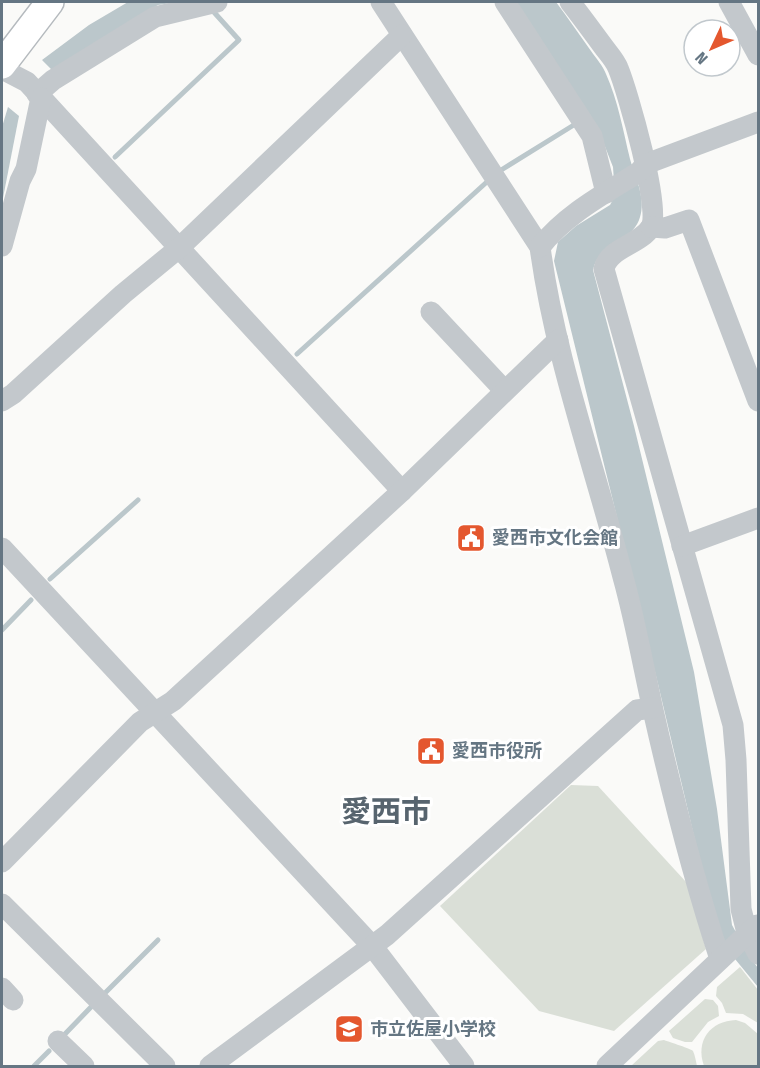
<svg xmlns="http://www.w3.org/2000/svg" width="760" height="1068" font-family="'Fira Sans Condensed','Noto Sans JP',sans-serif">
  <rect width="100%" height="100%" fill="#fafaf8"/>
  <!-- green -->
  <g fill="#dadfd7">
    <polygon points="571,785 598,786 687,883 706,949 614,1031 539,1011 440,906"/>
    <polygon points="740,967 758,990 758,1023 743,1014 726,1013 722,1003 716,996 717,987"/>
    <polygon points="705,999 713,1000 718,1006 719,1016 708,1022 692,1042 685,1042 673,1038 669,1031"/>
    <path d="M736,1020L745,1023L758,1034V1066H704C695,1041 710,1021 736,1020Z"/>
    <path d="M664,1040C669,1042 692,1049 693,1051C695,1055 696,1062 697,1066H631L658,1041Z"/>
  </g>
  <!-- water -->
  <g fill="#bbc7cb">
    <polygon points="128,2 178,2 158,5 109,35 54,72 42,60 89,25"/>
    <path d="M515,2H556C568,18 579,34 591,51C596,58 603,66 606,74C618,101 623,130 630,159C635,177 646,197 640,217C633,243 599,241 593,270L634,426L694,672L717,809L732,925L749,956L758,968V987L726,948L717,933L658,684L554,261L558,242L576,226L610,205L615,196L613,167L604,144Z"/>
    <polygon points="8,107 19,116 2,203 2,127"/>
  </g>
  <g fill="none" stroke-linecap="round" stroke-linejoin="round">
    <!-- stream -->
    <g stroke="#bbc7cb" stroke-width="5">
      <polyline points="115,157 239,40 212,10"/>
      <polyline points="498,172 577,123"/>
      <polyline points="297,354 489,180"/>
      <polyline points="50,579 138,500"/>
      <polyline points="2,630 31,600"/>
      <polyline points="106,992 158,940"/>
      <polyline points="65,1034 91,1007"/>
      <polyline points="34,1066 49,1051"/>
    </g>
    <!-- major casing -->
    <g stroke="#b5babe" stroke-width="30">
      <polyline id="major" points="2,65 50,2"/>
    </g>
    <!-- minor -->
    <g stroke="#c3c8cc" stroke-width="21">
      <path d="M381,2L540,247C555,359 595,467 623,577C635,620 643,665 653,710C672,794 693,877 720,959"/>
      <polyline points="505,2 592,136 606,193"/>
      <path d="M570,2C581,16 592,31 603,46C608,53 615,60 618,68C628,92 661,209 651,227C640,245 608,248 604,269L733,725L736,760L741,909L747,933L758,954"/>
      <polyline points="729,2 758,55"/>
      <polyline points="2,69 27,82 402,491"/>
      <polyline points="37,94 53,80 155,17 217,2"/>
      <polyline points="651,227 665,228 689,220 758,401"/>
      <polyline points="2,246 20,181 26,169 41,98"/>
      <path d="M540,247C566,214 604,194 639,172L646,164L758,122"/>
      <polyline points="431,312 504,390"/>
      <polyline points="2,401 13,394 123,294 179,248 402,35"/>
      <polyline points="682,546 758,518"/>
      <polyline points="2,548 373,947 464,1066"/>
      <polyline points="2,862 140,722 173,701 402,491 558,340"/>
      <polyline points="2,904 165,1066"/>
      <polyline points="2,988 13,1000"/>
      <polyline points="58,1041 84,1066"/>
      <polyline points="210,1066 387,935 637,710 652,708"/>
      <polyline points="607,1066 757,925"/>
    </g>
    <!-- major -->
    <use href="#major" stroke="#fff" stroke-width="27"/>
  </g>
  <!-- icons -->
  <defs>
    <g id="civic-square" transform="scale(1.5)"><rect x="-9" y="-9" width="18" height="18" rx="4" fill="#e4572e" stroke="#fff"/><path d="M-.6-6.5H3V-4.5H.6V-3L4-1V1h2V6H-6V1h2V-1L-.6-3ZM-1.2 2.5V6h2.4V2.5Z" fill="#fff"/></g>
    <g id="school-square" transform="scale(1.5)"><rect x="-9" y="-9" width="18" height="18" rx="4" fill="#e4572e" stroke="#fff"/><path d="M0-5L7-2L0 1L-7-2ZM-4 1L0 2.5L4 1V4Q0 6-4 4Z" fill="#fff"/></g>
  </defs>
  <g fill-rule="evenodd">
    <use href="#civic-square" x="471" y="538"/>
    <use href="#civic-square" x="431" y="751"/>
    <use href="#school-square" x="349" y="1029"/>
  </g>
  <g text-anchor="middle" dominant-baseline="central" stroke-width="6" stroke-linejoin="round" paint-order="stroke">
    <!-- poi labels -->
    <g font-size="18" font-weight="bold" fill="#657683" stroke="#fff" text-anchor="start">
      <text x="492" y="538">愛西市文化会館</text>
      <text x="452" y="751">愛西市役所</text>
      <text x="370" y="1029">市立佐屋小学校</text>
    </g>
    <!-- town labels -->
    <g font-size="30" font-weight="bold" fill="#57646e" stroke="#fff">
      <text x="386" y="812">愛西市</text>
    </g>
  </g>
  <!-- border -->
  <rect width="760" height="1068" fill="none" stroke="#657683" stroke-width="6"/>
  <!-- north arrow -->
  <g transform="translate(712 48) rotate(226)"><circle r="28" fill="#ffffff" stroke="#c1c8cd" stroke-width="1.5"/>
  <path d="M0-4.5L10 22L0 15L-10 22Z" fill="#e4572e"/>
  <text y="-9" font-size="16" font-weight="bold" text-anchor="middle" fill="#657683">N</text>
  </g>
</svg>
